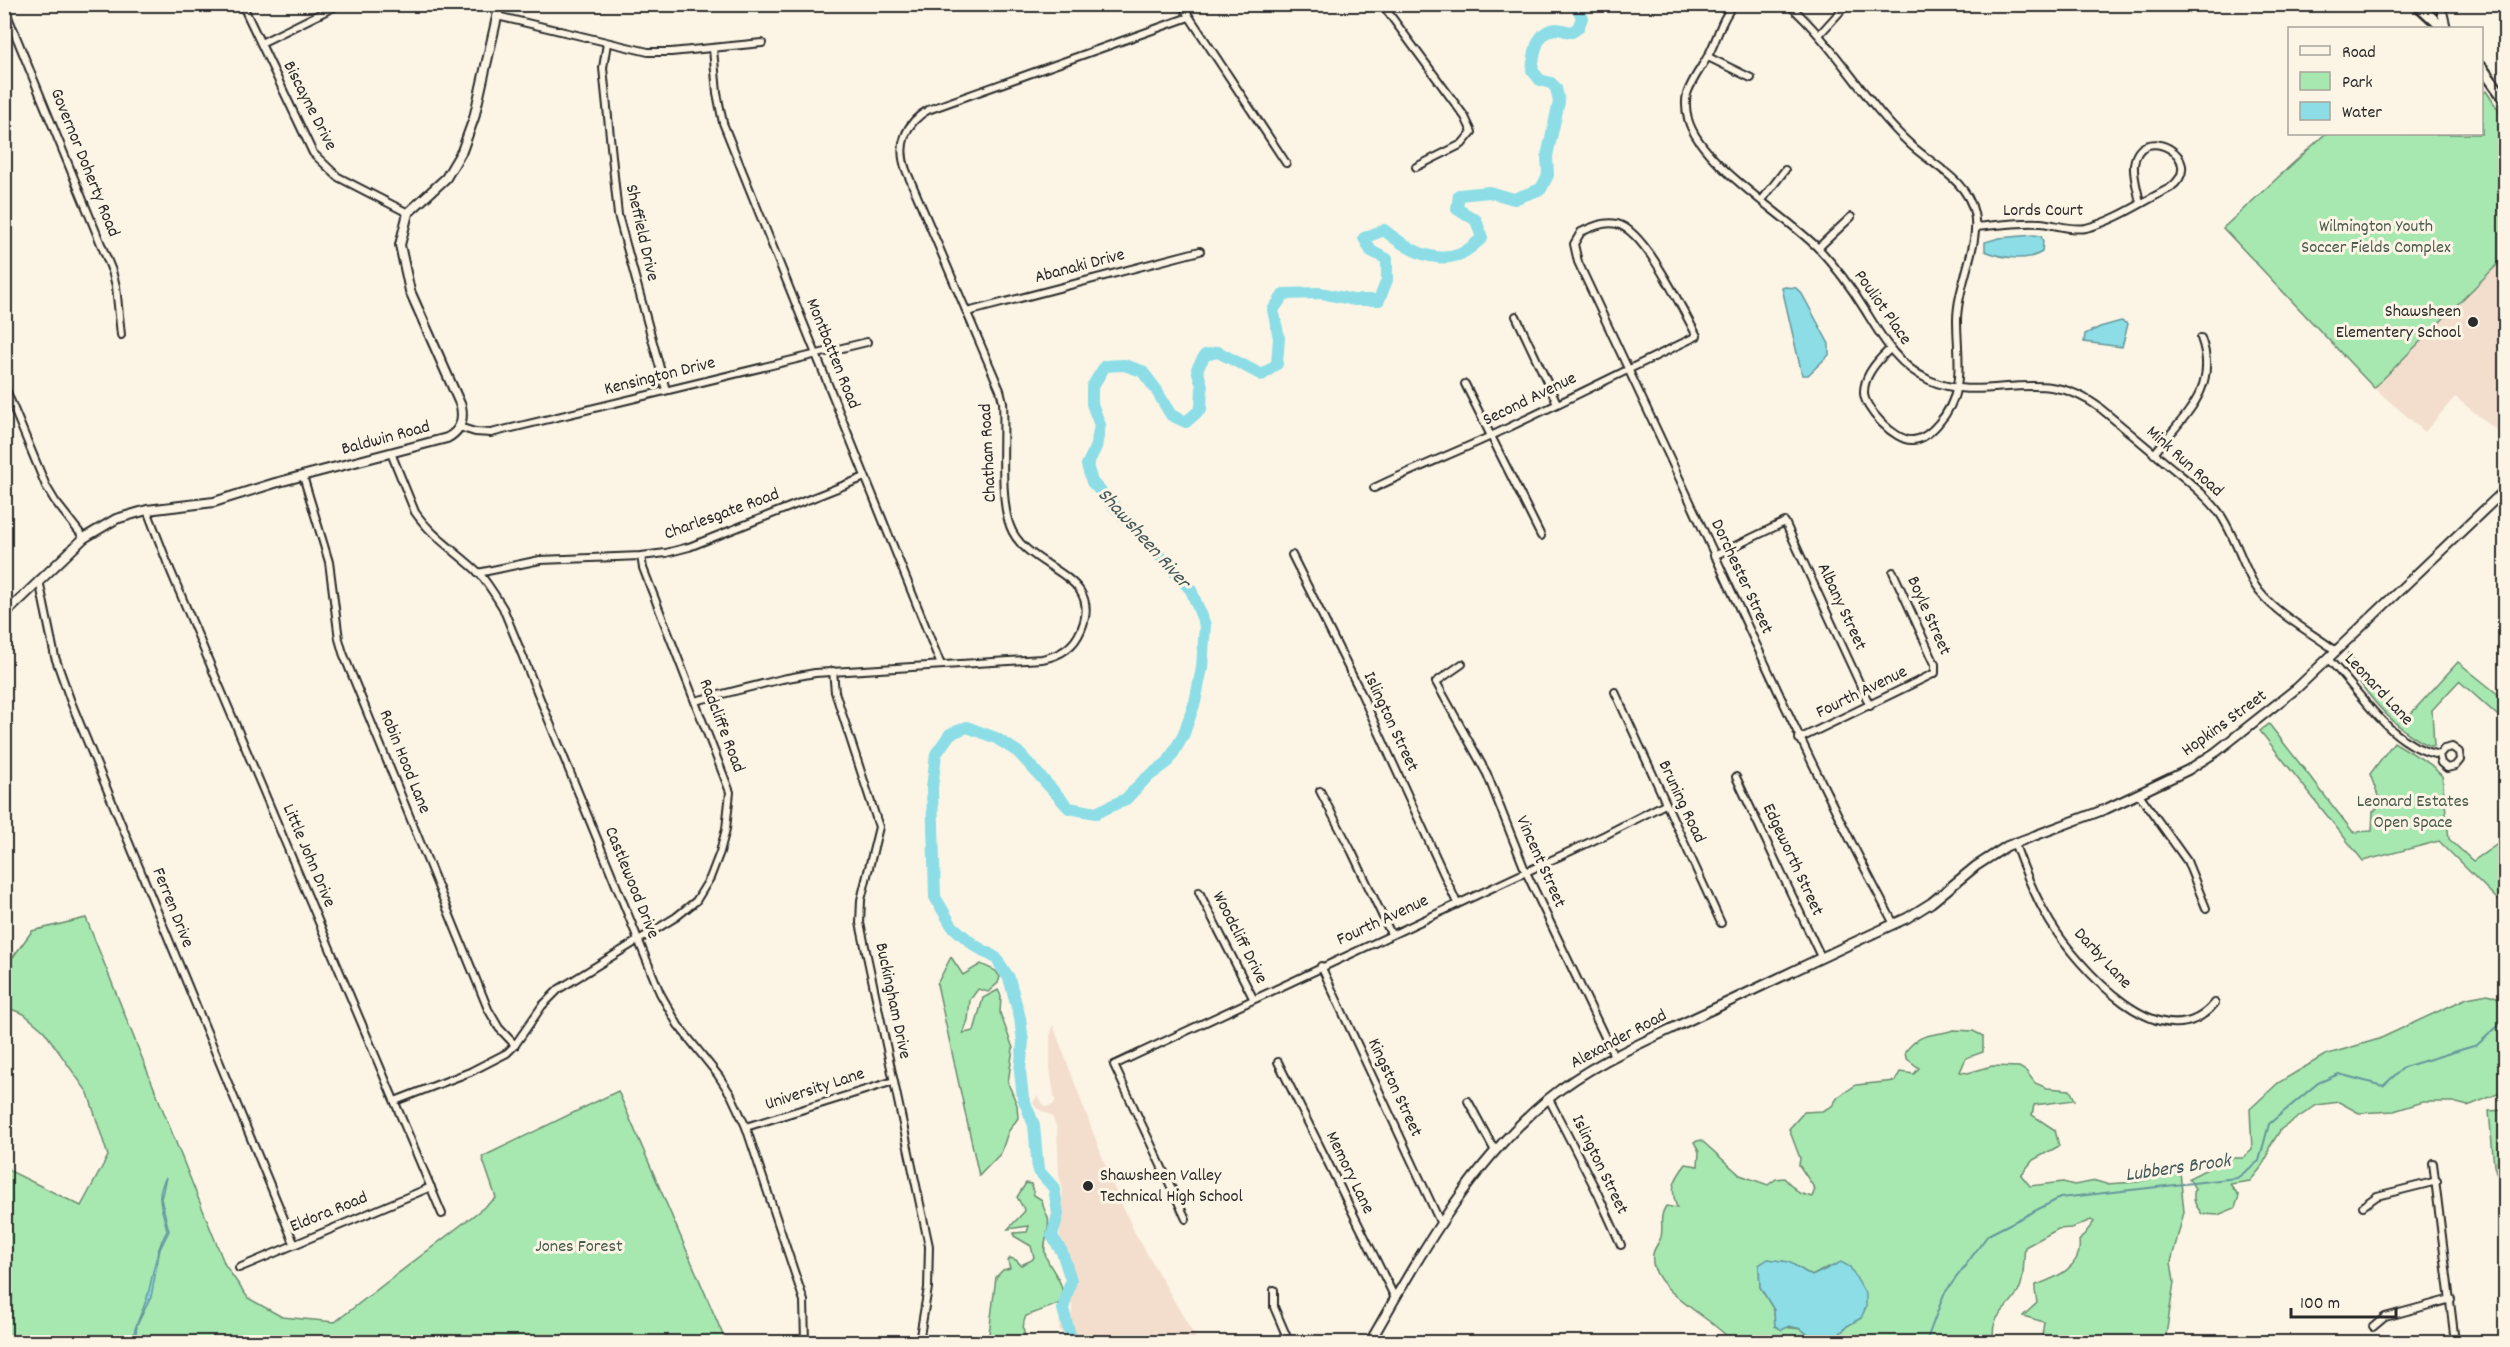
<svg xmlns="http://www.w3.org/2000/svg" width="2510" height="1347" font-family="Dekko,sans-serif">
  <rect width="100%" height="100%" fill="#fcf5e5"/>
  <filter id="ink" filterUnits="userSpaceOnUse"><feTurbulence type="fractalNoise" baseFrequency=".0167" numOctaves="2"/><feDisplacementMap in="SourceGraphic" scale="12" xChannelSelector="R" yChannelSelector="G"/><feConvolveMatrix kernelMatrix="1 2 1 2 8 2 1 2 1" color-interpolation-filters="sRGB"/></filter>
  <g filter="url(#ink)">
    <!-- built -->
    <g fill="#f3dece">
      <polygon points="2505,257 2505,437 2455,397 2425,432 2374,388"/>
      <polygon points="1053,1025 1112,1183 1134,1231 1198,1342 1069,1342 1059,1329 1060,1319 1071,1321 1072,1309 1060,1236 1059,1216 1063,1190 1059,1175 1057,1129 1052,1116 1036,1108 1033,1103 1037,1096 1045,1107 1053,1105 1055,1101 1050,1070 1050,1036"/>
    </g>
    <!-- green -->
    <g fill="#a7e8b1" stroke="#698a6e" stroke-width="1.5">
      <polygon points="2486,91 2505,120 2505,257 2374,388 2223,228 2325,134 2482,134 2482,95"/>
      <path d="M2348,653L2380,697L2406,719L2458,662L2505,700V722L2459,681L2432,710L2434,746H2430C2395,730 2368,697 2348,665L2346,659Z"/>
      <polygon points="2269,724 2353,832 2372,831 2373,812 2381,804 2370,774 2394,742 2430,764 2442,776 2449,839 2473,861 2505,839 2505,907 2439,841 2363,861 2260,731"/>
      <polygon points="86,918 225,1265 248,1298 282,1317 335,1322 496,1198 482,1157 618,1091 726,1342 5,1342 4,1163 10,1171 81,1206 108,1156 88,1093 44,1031 24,1014 5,1007 5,968 32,931"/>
      <polygon points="951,957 963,975 981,964 996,971 1000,977 998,983 988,992 978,989 970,1000 968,1020 963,1033 974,1031 983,998 998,990 1001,996 1000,1013 1013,1048 1008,1083 1017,1105 1018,1118 1008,1132 1001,1153 979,1176 937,984"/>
      <path d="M2488,994L2505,1000V1091L2468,1106L2453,1102H2423L2394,1111L2359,1113L2339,1102L2317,1105L2281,1129L2269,1148L2268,1155L2260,1169L2250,1181L2230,1184L2239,1196L2235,1208L2218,1215L2202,1214C2195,1205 2192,1200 2195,1189L2189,1178L2229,1158H2243L2252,1150L2250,1109L2278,1083L2325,1055L2379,1039L2467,998Z"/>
      <path d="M1954,1030L1973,1031L1983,1036V1052L1966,1058L1960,1072L1968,1073L1992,1066L2019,1067L2026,1071L2035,1083L2047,1088L2070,1090L2075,1100L2034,1105L2032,1115L2055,1130L2059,1146L2033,1160L2021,1175L2030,1186L2063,1182L2074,1185L2096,1181L2106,1184L2137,1182L2180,1172L2184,1212L2171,1262L2174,1282L2165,1342H2058L2042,1336L2044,1322L2023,1316L2037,1303L2035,1290L2036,1285C2056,1278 2083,1267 2079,1241L2094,1222L2091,1220L2071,1228L2058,1229L2025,1247C2023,1260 2025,1279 2019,1290C2008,1312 1989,1313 1994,1342H1832L1847,1326L1861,1318L1828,1267L1812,1276C1791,1263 1784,1256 1759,1265L1760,1287L1774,1310L1775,1326L1801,1329L1817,1342H1732C1715,1318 1647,1290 1653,1254C1654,1248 1659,1243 1661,1237C1664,1224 1658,1218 1666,1206L1677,1208C1670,1188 1673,1181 1686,1164L1698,1166L1699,1152L1694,1142L1701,1140L1740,1175L1768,1185L1776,1179L1784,1178L1799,1193L1812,1197L1815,1189L1799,1165L1800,1158L1789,1129L1804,1112L1822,1111L1832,1106L1838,1097L1856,1085L1895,1081L1900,1072L1914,1074L1919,1068L1906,1058L1905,1052C1921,1031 1932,1037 1954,1030Z"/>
      <polygon points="2505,1110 2506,1110 2505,1197 2494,1166 2489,1111"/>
      <path d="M1026,1183L1031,1184L1034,1195L1042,1200C1043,1210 1046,1211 1048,1218C1051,1230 1041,1245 1046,1257C1052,1272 1064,1281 1063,1300L1058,1304L1026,1316C1022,1324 1022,1335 1029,1341L1036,1339L1038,1342H988L996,1277L1003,1270L1010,1268L1008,1261L1010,1258L1016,1260L1021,1265L1032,1260L1034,1257L1031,1246L1014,1236V1233L1027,1232L1029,1226L1008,1229L1025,1211L1017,1197Z"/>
    </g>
    <!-- water -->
    <g fill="#8cdde6" stroke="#65969b" stroke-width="1.5">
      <path d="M2033,235L2041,236L2043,241L2042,252C2026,262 2002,258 1985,251V242L1999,238Z"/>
      <polygon points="1785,287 1796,288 1802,294 1829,344 1829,355 1808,375 1802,375 1782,288"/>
      <polygon points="2121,321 2128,324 2122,347 2084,342 2085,334 2100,327"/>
      <path d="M166,1177L161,1199L169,1231L160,1249L151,1297L137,1325L135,1342H132C134,1324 144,1311 148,1294C154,1272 155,1251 167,1231C163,1208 154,1199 166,1177Z"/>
      <polygon points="1768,1259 1789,1262 1812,1276 1841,1262 1850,1267 1866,1295 1866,1307 1861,1318 1847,1326 1832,1342 1817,1342 1801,1329 1789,1326 1782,1330 1775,1326 1774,1310 1760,1287 1759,1265"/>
    </g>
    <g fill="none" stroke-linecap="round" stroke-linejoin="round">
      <!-- stream -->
      <polyline stroke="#65969b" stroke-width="2" points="1926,1342 1944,1294 1988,1235 2060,1198 2237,1178 2259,1161 2269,1124 2318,1083 2339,1074 2383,1086 2404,1067 2477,1045 2506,1019"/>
      <!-- river -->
      <path stroke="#8cdde6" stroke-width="12" d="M1072,1342L1063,1309L1071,1280L1062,1252L1052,1236L1058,1214L1054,1188L1038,1170L1034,1125L1023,1098L1020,1071L1023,1042L1020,1018L1009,978L996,958L974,945L952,926L935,897L932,788L936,754L950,734L967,727L996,738L1018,752L1069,808L1096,813L1126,799L1145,779L1168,762L1183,736L1195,702L1202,668L1205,625L1191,590L1092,482L1087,465L1096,447L1100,425L1092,404V387L1105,366L1124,365L1142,371L1155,388L1171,415L1186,422L1201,409L1202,386L1197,369L1205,355L1218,352L1262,375L1277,364L1279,338L1273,310L1284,294L1321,293L1354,300H1379L1387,280V259L1371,251L1364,238L1384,230C1405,247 1430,264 1458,255C1467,252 1475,244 1482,238L1476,220L1457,209L1459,195L1489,192L1514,199L1541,189L1548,175L1547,156L1559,102L1556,88L1551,83L1540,80L1532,70C1534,54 1536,30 1557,29C1561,29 1567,32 1572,32L1578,28L1582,18L1576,4"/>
      <!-- minor casing -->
      <g stroke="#2b2b2b" stroke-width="10">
        <g id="minor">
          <polyline points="242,4 313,153 338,177 408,213"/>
          <polyline points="1181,4 1286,163"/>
          <polyline points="1382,4 1465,117 1472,132 1462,144 1416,167"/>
          <path d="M1734,4C1721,19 1718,37 1709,54C1702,67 1692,79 1687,94C1685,102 1686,111 1688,119C1700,164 1786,215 1820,250C1837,268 1852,289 1865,310C1883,339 1897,365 1929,380C1987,406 2040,362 2100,408C2122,426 2144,445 2166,463C2184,478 2204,493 2218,511C2234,533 2241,561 2254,584C2270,611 2311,632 2336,651"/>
          <path d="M1788,4C1835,45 1865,103 1911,145C1934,166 1967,180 1974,213C1981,243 1957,285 1957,320C1957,358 1967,392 1938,424C1932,431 1922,440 1912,440C1895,441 1863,408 1864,392C1864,376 1878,360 1889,350"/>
          <polyline points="1850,4 1861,4"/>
          <polyline points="4,7 112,271 116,286 121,335"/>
          <polyline points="497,16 648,52 671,52 762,43"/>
          <polyline points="1819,35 1847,4"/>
          <polyline points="261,43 340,4"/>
          <polyline points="607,43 603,68 618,215 666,390"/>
          <polyline points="713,49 717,93 723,123 941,665"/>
          <polyline points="1708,57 1751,78"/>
          <polyline points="1762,200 1785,170"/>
          <path d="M1976,227C1997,225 2019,222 2040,223C2055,224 2071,231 2086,228C2115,221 2144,201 2170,188C2210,158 2139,120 2134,165C2133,177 2138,191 2140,203"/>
          <polyline points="1818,248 1851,217"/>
          <polyline points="967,312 1200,251"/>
          <polyline points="1516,316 1557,403"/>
          <polyline points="1465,384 1541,536"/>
          <polyline points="4,385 46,486 55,501 84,538"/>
          <polyline points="459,427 475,432 491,433 867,342"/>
          <path d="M391,453L415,512C432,537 457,552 478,572C488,583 495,595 503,608L660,993L678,1025L718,1075L731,1095L746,1127L804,1301L805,1342"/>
          <path d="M2154,454C2183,416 2220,389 2201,338"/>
          <polyline points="303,476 329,562 339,639 343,653 488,1009 499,1028 515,1045"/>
          <path d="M1374,488C1413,469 1452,454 1491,436C1560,403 1628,370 1697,336C1683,311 1645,230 1617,224C1606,221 1591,227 1581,232L1574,244L1578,262C1608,327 1639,391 1669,456C1742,613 1812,771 1894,924"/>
          <polyline points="147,510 167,562 442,1214"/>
          <polyline points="1292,555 1361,693 1457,903"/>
          <polyline points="1714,556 1785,522 1870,706"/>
          <polyline points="478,573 540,560 641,556 666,553 689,547 865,477"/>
          <polyline points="39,580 55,657 71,702 294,1243"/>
          <path d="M2328,659C2362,693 2389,745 2439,755L2444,749L2452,747L2459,752L2460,760L2455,766L2447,768L2441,763L2439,755"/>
          <polyline points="1462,664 1436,682 1487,774 1525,870 1614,1056"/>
          <polyline points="833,671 835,692 879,827 861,900 860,923 929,1246 928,1288 919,1342"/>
          <polyline points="1615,692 1721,923"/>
          <path d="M695,701L782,679L815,673L1042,659C1059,656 1074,647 1081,630C1106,572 1026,571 1010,526C999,498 1005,435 1003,402L1000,390L906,170C897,146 905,123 928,110L1189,17"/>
          <polyline points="1799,739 1935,673 1935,664 1893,572"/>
          <polyline points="1736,777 1821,957"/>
          <polyline points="1320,791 1352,852 1391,934"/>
          <polyline points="2139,794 2187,861 2206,908"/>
          <path d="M2014,842C2024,870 2035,897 2050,922C2077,966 2164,1066 2215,1003"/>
          <polyline points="1199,892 1253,998"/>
          <polyline points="1321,966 1440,1222"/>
          <polyline points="1278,1062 1395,1298"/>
          <polyline points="1549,1099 1597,1192 1621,1245"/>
          <polyline points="395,1101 470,1072 507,1053 515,1045 542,1006 559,989 676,917 696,901 710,878 720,852 726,829 730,792 643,568 641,556"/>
          <polyline points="1468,1101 1495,1151"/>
          <polyline points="746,1127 894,1081"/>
          <polyline points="2433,1163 2455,1342"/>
          <polyline points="2363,1206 2377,1196 2437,1181"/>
          <polyline points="1186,1219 1114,1065 1605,835 1665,804"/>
          <polyline points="239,1268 431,1187"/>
          <polyline points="1274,1290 1274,1307 1289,1342"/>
          <polyline points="2373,1327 2385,1317 2451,1299"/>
        </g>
      </g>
      <!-- tertiary casing -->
      <g stroke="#2b2b2b" stroke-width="12">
        <g id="tertiary">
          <polyline points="2440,4 2446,28"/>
          <path d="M4,615L84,538L116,519L147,510L214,502L275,483L447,438C460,431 464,421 461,406L410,291L400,245L408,213L446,178L462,151L474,118L500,4"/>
          <path d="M1370,1342C1420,1255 1469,1165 1548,1099C1592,1063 1644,1042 1694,1018C1765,985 1836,950 1907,918L1931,903L1976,866L2007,846L2106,809L2188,770L2216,752L2297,688L2506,489"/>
        </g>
      </g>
      <!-- secondary casing -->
      <g stroke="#2b2b2b" stroke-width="14">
        <g id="secondary">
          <polyline points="2417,4 2443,28"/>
          <polyline points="2482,68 2506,101"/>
        </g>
      </g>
      <!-- minor -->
      <use href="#minor" stroke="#fcf5e5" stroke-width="6"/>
      <!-- tertiary -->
      <use href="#tertiary" stroke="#fcf5e5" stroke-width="8"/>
      <!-- secondary -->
      <use href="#secondary" stroke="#fcf5e5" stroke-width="9"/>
    </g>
  </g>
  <!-- markers -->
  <g fill="#2b2b2b" stroke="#fcf5e5" stroke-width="2">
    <circle cx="2473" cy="322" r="6"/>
    <circle cx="1088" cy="1186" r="6"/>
  </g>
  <g text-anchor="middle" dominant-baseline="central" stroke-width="6" stroke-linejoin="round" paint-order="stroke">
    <!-- street labels -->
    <g font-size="18" fill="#2b2b2b" stroke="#fcf5e5">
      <text transform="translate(309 106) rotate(63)">Biscayne Drive</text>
      <text transform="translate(84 163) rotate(68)">Governor Doherty Road</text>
      <text x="2043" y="211">Lords Court</text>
      <text transform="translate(641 233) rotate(77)">Sheffield Drive</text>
      <text transform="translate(1080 267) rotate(-15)">Abanaki Drive</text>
      <text transform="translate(1882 308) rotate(55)">Pouliot Place</text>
      <text transform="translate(832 354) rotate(68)">Montbatten Road</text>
      <text transform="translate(660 377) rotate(-14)">Kensington Drive</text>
      <text transform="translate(1530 400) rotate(-26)">Second Avenue</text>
      <text transform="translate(386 439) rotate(-15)">Baldwin Road</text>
      <text transform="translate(989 453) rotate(-93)">Chatham Road</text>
      <text transform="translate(2184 462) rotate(42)">Mink Run Road</text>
      <text transform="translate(722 515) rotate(-20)">Charlesgate Road</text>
      <text transform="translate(1741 577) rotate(65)">Dorchester Street</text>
      <text transform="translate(1841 607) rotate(65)">Albany Street</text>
      <text transform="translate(1928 616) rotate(66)">Boyle Street</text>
      <text transform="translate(2378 690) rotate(47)">Leonard Lane</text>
      <text transform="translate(1862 693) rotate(-26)">Fourth Avenue</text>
      <text transform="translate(1390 722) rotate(65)">Islington Street</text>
      <text transform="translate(2225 724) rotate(-36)">Hopkins Street</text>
      <text transform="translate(721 726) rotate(69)">Radcliffe Road</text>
      <text transform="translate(404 762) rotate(68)">Robin Hood Lane</text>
      <text transform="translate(1681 802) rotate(65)">Bruning Road</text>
      <text transform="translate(308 856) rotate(67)">Little John Drive</text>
      <text transform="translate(1792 860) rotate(65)">Edgeworth Street</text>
      <text transform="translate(1540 862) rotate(66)">Vincent Street</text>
      <text transform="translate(631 883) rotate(68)">Castlewood Drive</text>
      <text transform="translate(172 908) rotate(68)">Ferren Drive</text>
      <text transform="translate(1383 921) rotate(-25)">Fourth Avenue</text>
      <text transform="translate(1239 938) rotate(63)">Woodcliff Drive</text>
      <text transform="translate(2102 959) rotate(47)">Darby Lane</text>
      <text transform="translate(892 1001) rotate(78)">Buckingham Drive</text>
      <text transform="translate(1619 1040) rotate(-28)">Alexander Road</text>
      <text transform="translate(1394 1088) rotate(65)">Kingston Street</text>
      <text transform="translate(815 1090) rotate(-18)">University Lane</text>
      <text transform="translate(1599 1165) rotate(64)">Islington Street</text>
      <text transform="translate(1349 1173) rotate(64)">Memory Lane</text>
      <text transform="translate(329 1213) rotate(-22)">Eldora Road</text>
    </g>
    <!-- park labels -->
    <g font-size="18" fill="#4a5a4c" stroke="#fcf5e5">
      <text x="2376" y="227">Wilmington Youth<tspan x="2376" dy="21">Soccer Fields Complex</tspan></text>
      <text x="2413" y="802">Leonard Estates<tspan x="2413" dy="21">Open Space</tspan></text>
      <text x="579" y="1247">Jones Forest</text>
    </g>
    <!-- poi labels -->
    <g font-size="18" fill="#2b2b2b" stroke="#fcf5e5" text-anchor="end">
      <text x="2461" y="312">Shawsheen<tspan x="2461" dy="21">Elementery School</tspan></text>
      <text x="1100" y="1176" text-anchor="start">Shawsheen Valley<tspan x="1100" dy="21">Technical High School</tspan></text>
    </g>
    <!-- water labels -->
    <g font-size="20" font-style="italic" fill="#43585a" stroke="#fcf5e5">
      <text transform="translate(1143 539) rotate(48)">Shawsheen River</text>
      <text transform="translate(2178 1169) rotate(-8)">Lubbers Brook</text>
    </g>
  </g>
  <!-- margin -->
  <rect width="2510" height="1347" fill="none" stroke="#fcf5e5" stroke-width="24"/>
  <rect x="12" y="12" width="2486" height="1323" fill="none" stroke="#2b2b2b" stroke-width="2" filter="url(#ink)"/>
  <!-- legend -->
  <rect x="2288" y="27" width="195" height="108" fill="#fcf5e5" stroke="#a8a49b" stroke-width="1.5"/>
  <rect x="2300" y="46" width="30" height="9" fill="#fcf5e5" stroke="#a8a49b" stroke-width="1.5"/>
  <text x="2342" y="57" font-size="18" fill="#2b2b2b">Road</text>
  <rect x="2300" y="72" width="30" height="18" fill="#a7e8b1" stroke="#a8a49b" stroke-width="1.5"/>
  <text x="2342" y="87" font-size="18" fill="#2b2b2b">Park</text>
  <rect x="2300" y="102" width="30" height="18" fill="#8cdde6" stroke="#a8a49b" stroke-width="1.5"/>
  <text x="2342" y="117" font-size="18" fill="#2b2b2b">Water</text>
  <!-- scale -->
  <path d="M2291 1308v9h105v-9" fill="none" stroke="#2b2b2b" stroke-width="3"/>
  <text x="2300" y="1308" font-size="18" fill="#2b2b2b" stroke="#fcf5e5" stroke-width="4.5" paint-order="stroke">100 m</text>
</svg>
